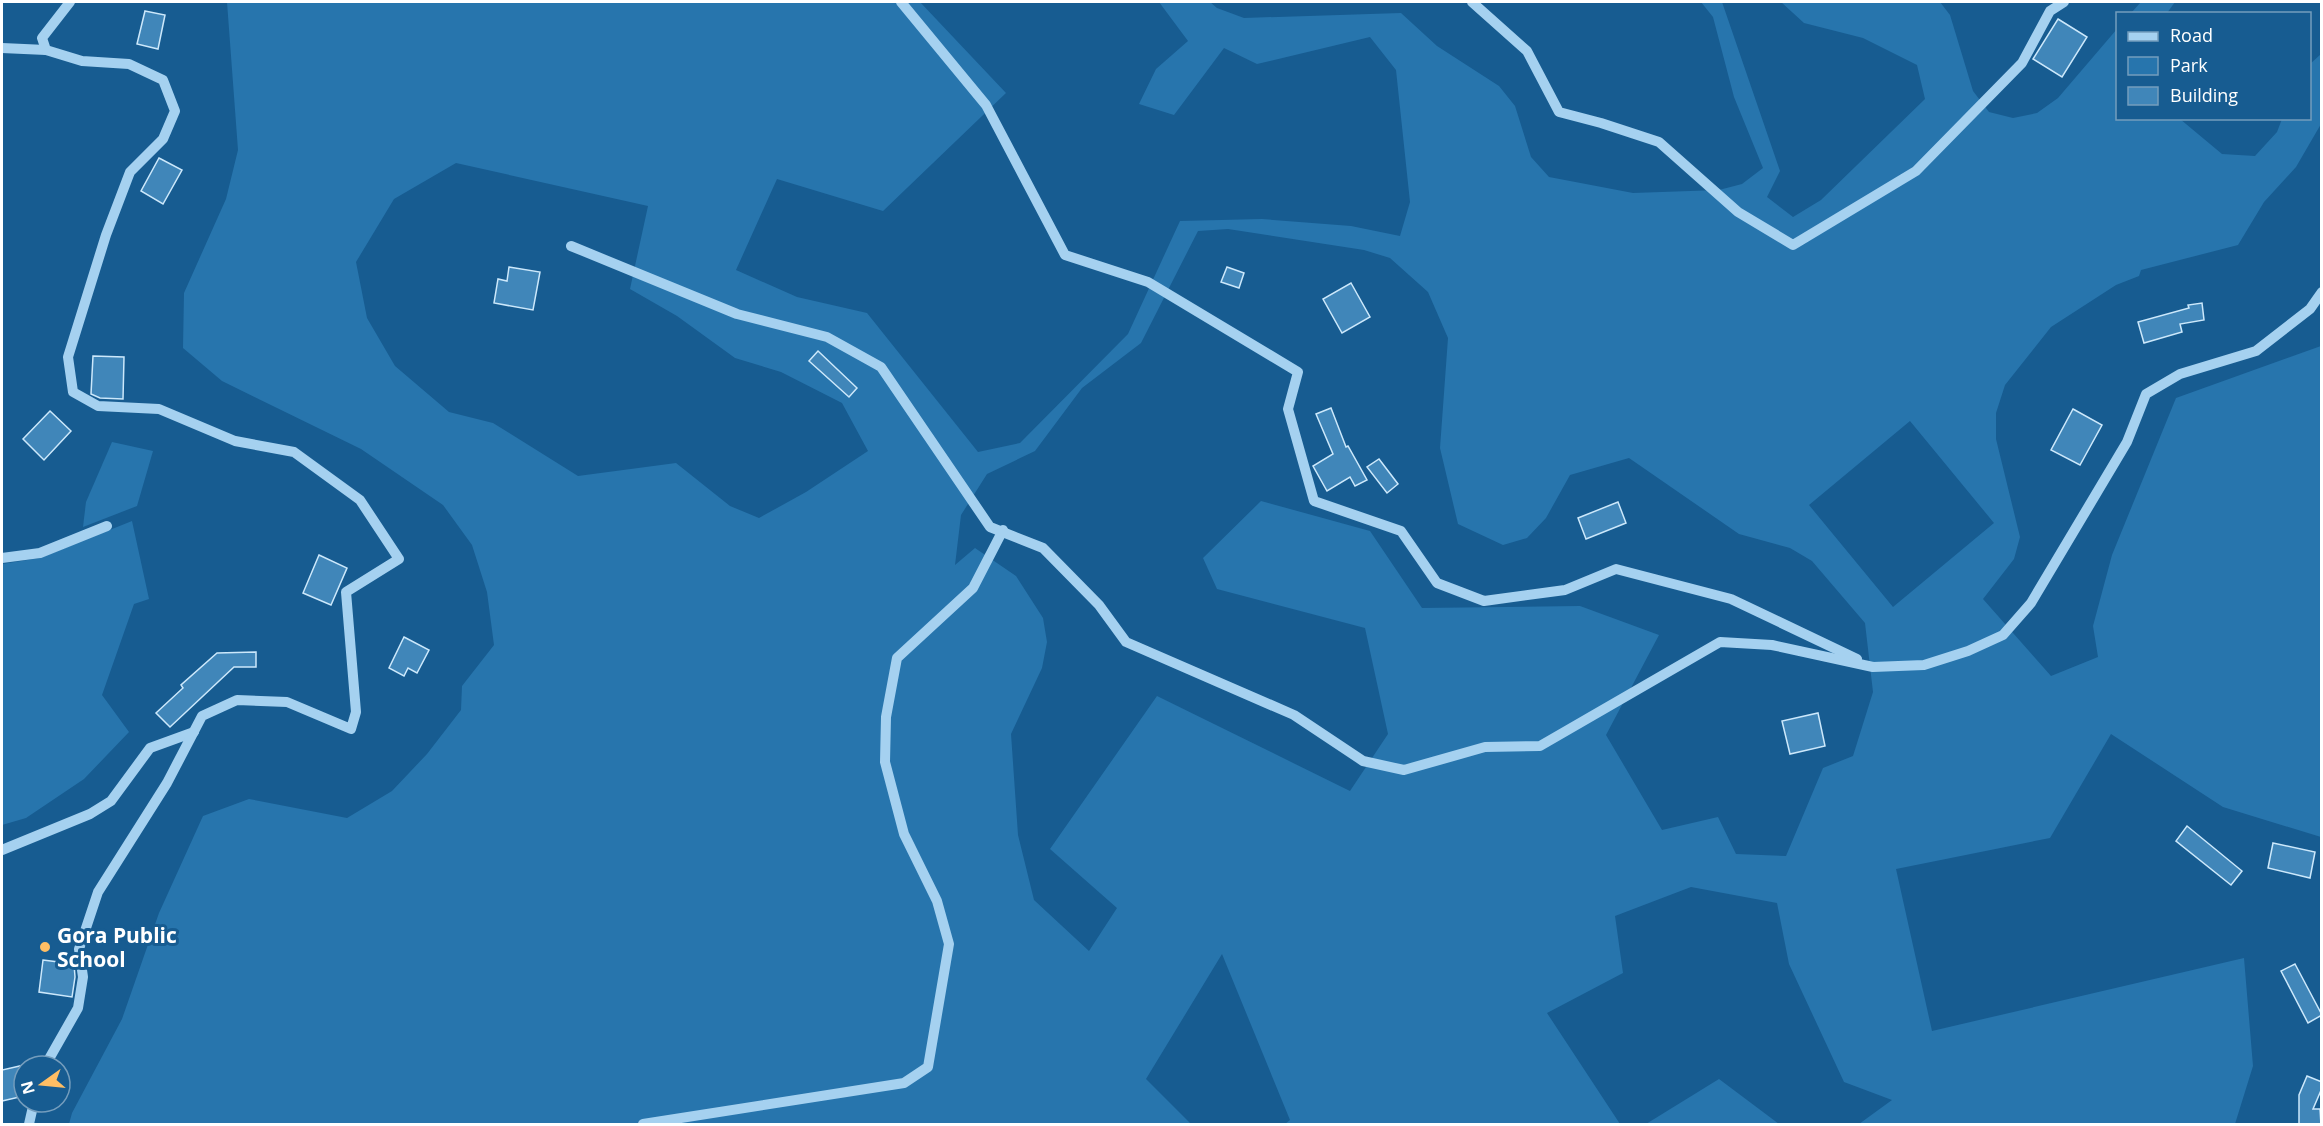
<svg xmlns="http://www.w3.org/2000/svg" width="2323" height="1126" font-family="'Open Sans',sans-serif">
  <rect width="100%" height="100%" fill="#175c91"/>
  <!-- green -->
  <g fill="#2775ad" fill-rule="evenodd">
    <path d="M227,2H920L1006,93L883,211L777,179L736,270L797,297L867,313L978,452L1020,443L1128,334L1180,221L1262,219L1351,226L1400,236L1410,202L1396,70L1370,37L1257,64L1224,48L1174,115L1139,104L1156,69L1188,41L1159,2H1210L1217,8L1244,18L1401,13L1437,46L1499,86L1515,106L1531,157L1549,177L1633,193L1719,190L1742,184L1763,168L1734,97L1713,17L1701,2H1722L1780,171L1767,197L1793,217L1821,200L1925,99L1917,65L1863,38L1804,23L1781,2H1940L1950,15L1973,91L1989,112L2013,118L2037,113L2058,98L2117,29L2118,118L2180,119L2222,154L2255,156L2277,132L2282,119L2310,118V64L2321,54V124L2296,167L2264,202L2238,245L2141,270L2139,276L2116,285L2051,327L2005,385L1996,413V439L2020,537L2014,559L1983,599L2051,676L2098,657L2093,626L2112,555L2176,398L2321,346V837L2223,807L2111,734L2050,838L1896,869L1932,1031L2244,958L2253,1066L2235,1124H1859L1892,1100L1844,1082L1789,964L1777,903L1691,887L1615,916L1623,973L1547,1013L1620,1124H1285L1290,1120L1222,954L1146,1079L1191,1124H69L72,1113L122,1019L159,913L203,816L249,799L347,818L392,791L427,754L461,710L462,686L494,645L487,592L472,545L443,505L361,449L222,381L183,348L184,293L226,199L238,150ZM456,163L648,206L630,289L677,316L735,358L781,372L842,403L868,451L806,492L759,518L730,506L676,463L578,476L493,423L449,412L395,366L367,318L356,262L394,199ZM1228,229L1364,250L1390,258L1428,292L1448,338L1440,448L1458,524L1503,545L1527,538L1546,518L1570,475L1629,458L1739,534L1790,548L1812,561L1865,623L1873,692L1853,756L1823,768L1786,856L1736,854L1718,817L1662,830L1606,735L1659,635L1580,606L1422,608L1370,531L1261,501L1203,558L1217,589L1365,628L1388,734L1350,791L1157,696L1050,849L1117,908L1089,951L1034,900L1018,835L1011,734L1042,668L1047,642L1043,618L1016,576L975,548L955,565L961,515L987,474L1035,451L1082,388L1141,343L1198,231ZM1910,421L1994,523L1893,607L1809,505Z"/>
    <polygon points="2141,2 2175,2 2167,13 2131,13"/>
    <polygon points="112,442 153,451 137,506 83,527 86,502"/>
    <polygon points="132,521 149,599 134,604 102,695 129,732 84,779 26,818 2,825 2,564 40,558"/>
    <polygon points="1719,1079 1779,1124 1646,1124"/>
  </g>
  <!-- building -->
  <g fill="#4086b9" stroke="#cce8fb" stroke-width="1.5">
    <polygon points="145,11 165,15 158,49 137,44"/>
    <polygon points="2058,19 2087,37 2062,77 2033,59"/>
    <polygon points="159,158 182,170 163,204 141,191"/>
    <polygon points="509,267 540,272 533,310 494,303 498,279 507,281"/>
    <polygon points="1227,267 1244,273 1239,288 1221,282"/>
    <polygon points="1351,283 1370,317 1342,333 1323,299"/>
    <polygon points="2202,303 2204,320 2180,324 2182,332 2144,343 2138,322 2189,308 2188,305"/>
    <polygon points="818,351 857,388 849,397 809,361"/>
    <polygon points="93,356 124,357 123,399 100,398 91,394"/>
    <polygon points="1331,408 1346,447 1348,446 1367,480 1355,486 1350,477 1327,491 1313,466 1333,454 1316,414"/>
    <polygon points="2073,409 2102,425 2080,465 2051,450"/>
    <polygon points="50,411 71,431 44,460 23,439"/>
    <polygon points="1379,459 1398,484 1387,493 1367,467"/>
    <polygon points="1618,502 1626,523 1586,539 1578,518"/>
    <polygon points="319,555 347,568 331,605 303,593"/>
    <polygon points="404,637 429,650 417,673 408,668 404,676 389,668"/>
    <polygon points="256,652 256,667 234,667 170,727 156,713 183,688 181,685 217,653"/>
    <polygon points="1818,713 1825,746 1790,754 1782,721"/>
    <polygon points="2187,826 2242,871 2231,885 2176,841"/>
    <polygon points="2273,843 2315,852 2310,878 2268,868"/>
    <polygon points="43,960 74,964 75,977 72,997 39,992"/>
    <polygon points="2295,964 2322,1015 2308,1023 2281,971"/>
    <polygon points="24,1065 24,1096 2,1101 2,1070"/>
    <polygon points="2307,1076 2322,1082 2322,1088 2313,1109 2320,1109 2321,1125 2299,1125 2299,1095"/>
  </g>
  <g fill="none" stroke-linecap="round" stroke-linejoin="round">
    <!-- minor -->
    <g stroke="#a5d1f0" stroke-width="10">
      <polyline points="901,2 986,105 1065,255 1148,282 1298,372 1288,409 1314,501 1401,531 1437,583 1484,601 1565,590 1616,569 1731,599 1857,659"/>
      <polyline points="1472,2 1527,51 1559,112 1601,123 1659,142 1738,212 1793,245 1916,171 2022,63 2050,11 2064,2"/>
      <polyline points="2,48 46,50"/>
      <polyline points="571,246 737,314 827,337 881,367 990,527 1043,548 1099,605 1126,642 1294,715 1363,761 1404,770 1485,747 1540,746 1720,642 1772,645 1873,667 1924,665 1968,651 2003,635 2031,603 2127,442 2146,394 2180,374 2256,351 2310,309 2322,292"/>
      <polyline points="2,558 40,553 107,526"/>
      <polyline points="2,850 90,814 111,801 150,748 194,732"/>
      <polyline points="45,1066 78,1008 83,977 79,949 98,892 167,783 202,716 237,700 287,702 351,729 356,712 346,592 399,559 360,500 294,452 235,441 159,409 98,406 73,392 68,357 106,235 130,172 163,139 175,111 163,80 129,64 82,61 46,50 42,38 70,2"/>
      <polyline points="29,1124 34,1102"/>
      <polyline points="643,1124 904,1083 928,1067 949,944 937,901 904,834 885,762 886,717 897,658 973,588 1003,530"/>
    </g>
  </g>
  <!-- markers -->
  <circle fill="#ffbe64" stroke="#175c91" stroke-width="2" cx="45" cy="947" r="6"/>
  <g text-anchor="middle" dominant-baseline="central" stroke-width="6" stroke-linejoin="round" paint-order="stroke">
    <!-- poi labels -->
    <g font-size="21" font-weight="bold" fill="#fff" stroke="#175c91" text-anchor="start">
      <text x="57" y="935">Gora Public<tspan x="57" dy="24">School</tspan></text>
    </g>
  </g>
  <!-- border -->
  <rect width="2323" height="1126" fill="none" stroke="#ffffff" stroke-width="6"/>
  <!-- legend -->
  <rect x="2116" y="12" width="195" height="108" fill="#175c91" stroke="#749dbd" stroke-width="1.5"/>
  <rect x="2128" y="32" width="30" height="9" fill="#a5d1f0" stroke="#749dbd" stroke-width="1.5"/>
  <text x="2170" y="42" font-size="18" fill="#ffffff">Road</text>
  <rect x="2128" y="57" width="30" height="18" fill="#2775ad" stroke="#749dbd" stroke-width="1.5"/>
  <text x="2170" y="72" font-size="18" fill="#ffffff">Park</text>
  <rect x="2128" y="87" width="30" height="18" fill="#4086b9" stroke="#749dbd" stroke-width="1.5"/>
  <text x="2170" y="102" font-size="18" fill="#ffffff">Building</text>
  <!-- north arrow -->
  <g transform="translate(42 1084) rotate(255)"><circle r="28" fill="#175c91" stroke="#749dbd" stroke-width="1.5"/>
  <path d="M0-4.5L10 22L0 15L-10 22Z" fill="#ffbe64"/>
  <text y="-9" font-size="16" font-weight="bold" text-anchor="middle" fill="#ffffff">N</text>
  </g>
</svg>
